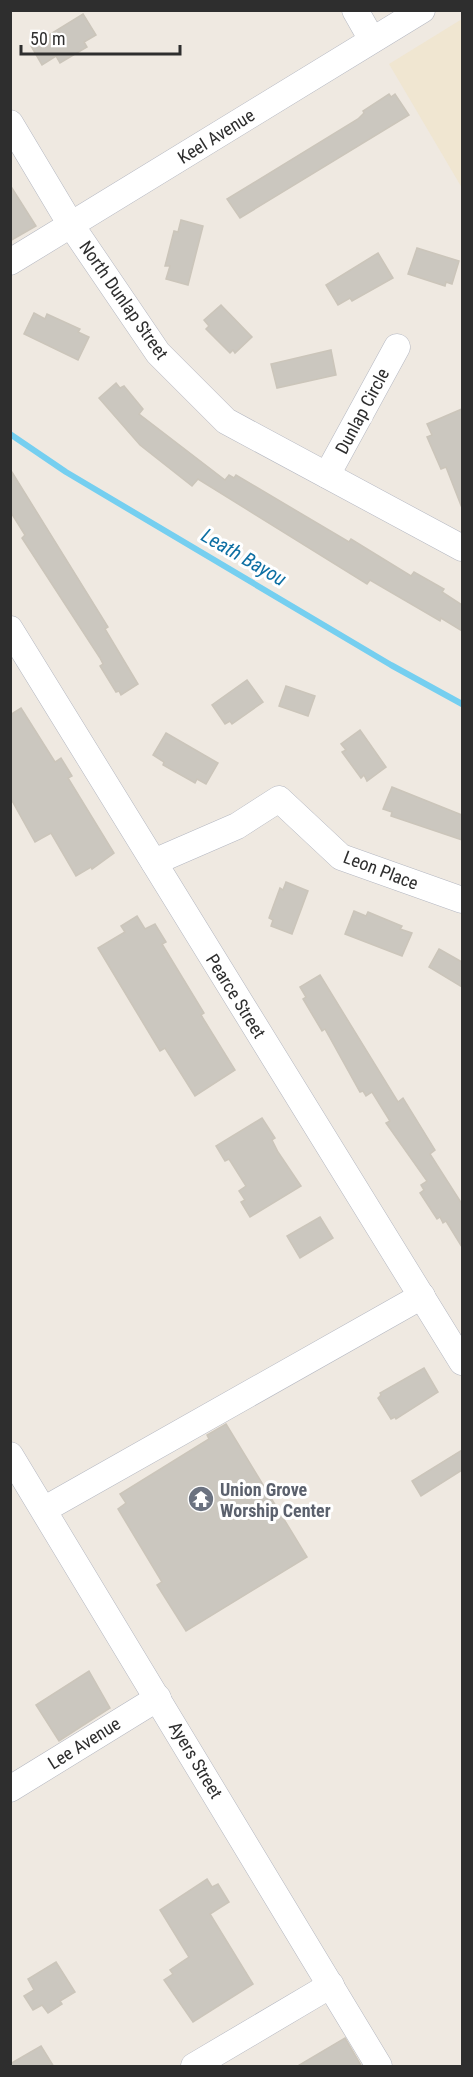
<svg xmlns="http://www.w3.org/2000/svg" width="473" height="2077" font-family="'Roboto Condensed',sans-serif">
  <rect width="100%" height="100%" fill="#efe9e1"/>
  <!-- education -->
  <polygon fill="#f0e6d1" points="462,19 462,188 389,64"/>
  <g fill="none" stroke-linecap="round" stroke-linejoin="round">
    <!-- stream -->
    <polyline stroke="#75cff0" stroke-width="6" points="10,434 66,472 391,665 462,704"/>
  </g>
  <!-- building -->
  <g fill="#cbc7bf" stroke="#cbc5ba" stroke-width="1.5">
    <polygon points="83,14 96,35 84,42 87,47 60,63 56,56 42,65 31,46"/>
    <polygon points="389,94 391,97 395,94 409,115 240,218 227,199 358,119 364,113 363,111"/>
    <polygon points="10,185 36,226 10,241"/>
    <polygon points="181,220 203,226 188,285 166,279 170,266 165,266 174,231 178,232"/>
    <polygon points="417,248 459,261 452,284 446,282 445,286 408,274"/>
    <polygon points="378,253 393,278 352,301 350,298 338,305 326,285"/>
    <polygon points="221,305 252,337 235,353 233,350 230,353 206,329 209,326 204,320"/>
    <polygon points="34,313 45,319 47,314 80,329 78,332 89,337 78,360 24,334"/>
    <polygon points="331,350 336,375 277,388 271,364"/>
    <polygon points="116,383 120,388 124,386 143,409 139,414 225,480 229,475 234,478 236,475 349,542 351,539 411,576 414,572 444,589 442,592 462,605 462,631 441,618 440,621 370,580 367,584 198,479 192,486 140,445 99,398"/>
    <polygon points="462,409 462,508 446,467 441,469 427,437 432,435 427,424"/>
    <polygon points="10,469 108,627 105,629 138,684 121,695 119,691 116,692 100,666 103,664 100,658 22,538 25,535 10,511"/>
    <polygon points="247,680 263,702 232,724 230,721 225,724 212,705"/>
    <polygon points="286,686 315,696 308,716 279,706"/>
    <polygon points="21,708 55,762 61,758 72,776 68,778 114,853 92,869 91,867 76,876 51,833 35,842 10,797 10,715"/>
    <polygon points="360,730 386,767 367,781 364,775 361,778 342,752 346,750 341,744"/>
    <polygon points="166,733 218,763 206,784 197,779 195,783 163,765 164,762 153,755"/>
    <polygon points="392,787 462,815 462,840 391,816 392,812 383,809"/>
    <polygon points="286,882 308,891 292,934 271,926 273,920 269,918 280,888 283,890"/>
    <polygon points="354,911 366,916 368,912 402,926 400,929 412,933 402,956 345,934"/>
    <polygon points="137,916 145,929 155,924 166,942 162,944 204,1013 201,1015 235,1070 195,1096 165,1048 160,1051 98,948 125,932 121,926"/>
    <polygon points="439,949 462,962 462,987 429,967"/>
    <polygon points="320,975 398,1102 403,1098 435,1150 430,1154 462,1204 462,1247 446,1221 443,1223 440,1217 437,1219 420,1193 424,1190 421,1185 427,1181 386,1123 390,1121 372,1092 366,1096 363,1091 360,1092 325,1029 322,1031 303,999 306,997 300,987"/>
    <polygon points="262,1118 275,1138 272,1140 278,1152 301,1186 250,1217 241,1202 245,1200 239,1191 246,1186 229,1159 225,1161 216,1146"/>
    <polygon points="320,1217 333,1238 300,1258 287,1236"/>
    <polygon points="424,1368 438,1392 396,1419 395,1417 391,1419 378,1398 381,1395 380,1393"/>
    <polygon points="226,1424 307,1557 186,1631 157,1585 162,1582 118,1509 126,1503 120,1494 209,1439 207,1435"/>
    <polygon points="462,1450 462,1470 421,1496 412,1481"/>
    <polygon points="89,1671 110,1708 59,1741 36,1705"/>
    <polygon points="207,1879 212,1887 218,1884 229,1902 210,1914 253,1984 193,2022 164,1980 173,1974 170,1970 189,1957 160,1910"/>
    <polygon points="56,1962 75,1992 60,2001 62,2004 48,2013 42,2005 33,2010 24,1996 34,1990 28,1979"/>
    <polygon points="345,2038 362,2067 296,2067"/>
    <polygon points="41,2046 54,2067 10,2067 10,2064"/>
  </g>
  <g fill="none" stroke-linecap="round" stroke-linejoin="round">
    <!-- minor casing -->
    <g stroke="#b4b7c1" stroke-width="27">
      <g id="minor">
        <polyline points="355,10 372,40"/>
        <polyline points="10,123 71,225 158,353 226,421 462,548"/>
        <polyline points="10,262 422,10"/>
        <polyline points="327,475 397,347"/>
        <polyline points="10,629 462,1362"/>
        <polyline points="154,862 237,826 279,799 341,857 462,900"/>
        <polyline points="10,1455 379,2066"/>
        <polyline points="45,1509 422,1296"/>
        <polyline points="10,1789 158,1698"/>
        <polyline points="194,2066 331,1985"/>
      </g>
    </g>
    <!-- minor -->
    <use href="#minor" stroke="#fff" stroke-width="26"/>
  </g>
  <!-- icons -->
  <defs>
    <g id="temple-disc" transform="scale(1.35)"><circle r="9.5" fill="#6b7280" stroke="#fff"/><path d="M0-6L5-2H3V0L6.5 2.5H4V6H1.5V3h-3V6H-4V2.5H-6.5L-3 0V-2H-5Z" fill="#fff"/></g>
  </defs>
  <g fill-rule="evenodd">
    <use href="#temple-disc" x="201" y="1499"/>
  </g>
  <g text-anchor="middle" dominant-baseline="central" stroke-width="6" stroke-linejoin="round" paint-order="stroke">
    <!-- street labels -->
    <g font-size="18" fill="#2e2e2e" stroke="#fff">
      <text transform="translate(216 136) rotate(-32)">Keel Avenue</text>
      <text transform="translate(124 300) rotate(55)">North Dunlap Street</text>
      <text transform="translate(362 411) rotate(-62)">Dunlap Circle</text>
      <text transform="translate(381 870) rotate(21)">Leon Place</text>
      <text transform="translate(236 996) rotate(58)">Pearce Street</text>
      <text transform="translate(84 1743) rotate(-32)">Lee Avenue</text>
      <text transform="translate(196 1760) rotate(59)">Ayers Street</text>
    </g>
    <!-- worship labels -->
    <g font-size="18" font-weight="bold" fill="#5b616d" stroke="#fff" text-anchor="start">
      <text x="220" y="1489">Union Grove<tspan x="220" dy="21">Worship Center</tspan></text>
    </g>
    <!-- water labels -->
    <g font-size="20" font-style="italic" fill="#0d6fa3" stroke="#fff">
      <text transform="translate(244 557) rotate(30)">Leath Bayou</text>
    </g>
  </g>
  <!-- border -->
  <rect width="473" height="2077" fill="none" stroke="#2e2e2e" stroke-width="24"/>
  <!-- scale -->
  <path d="M21 45v9h159v-9" fill="none" stroke="#2e2e2e" stroke-width="3"/>
  <text x="30" y="45" font-size="18" fill="#2e2e2e" stroke="#ffffff" stroke-width="4.5" paint-order="stroke">50 m</text>
</svg>
